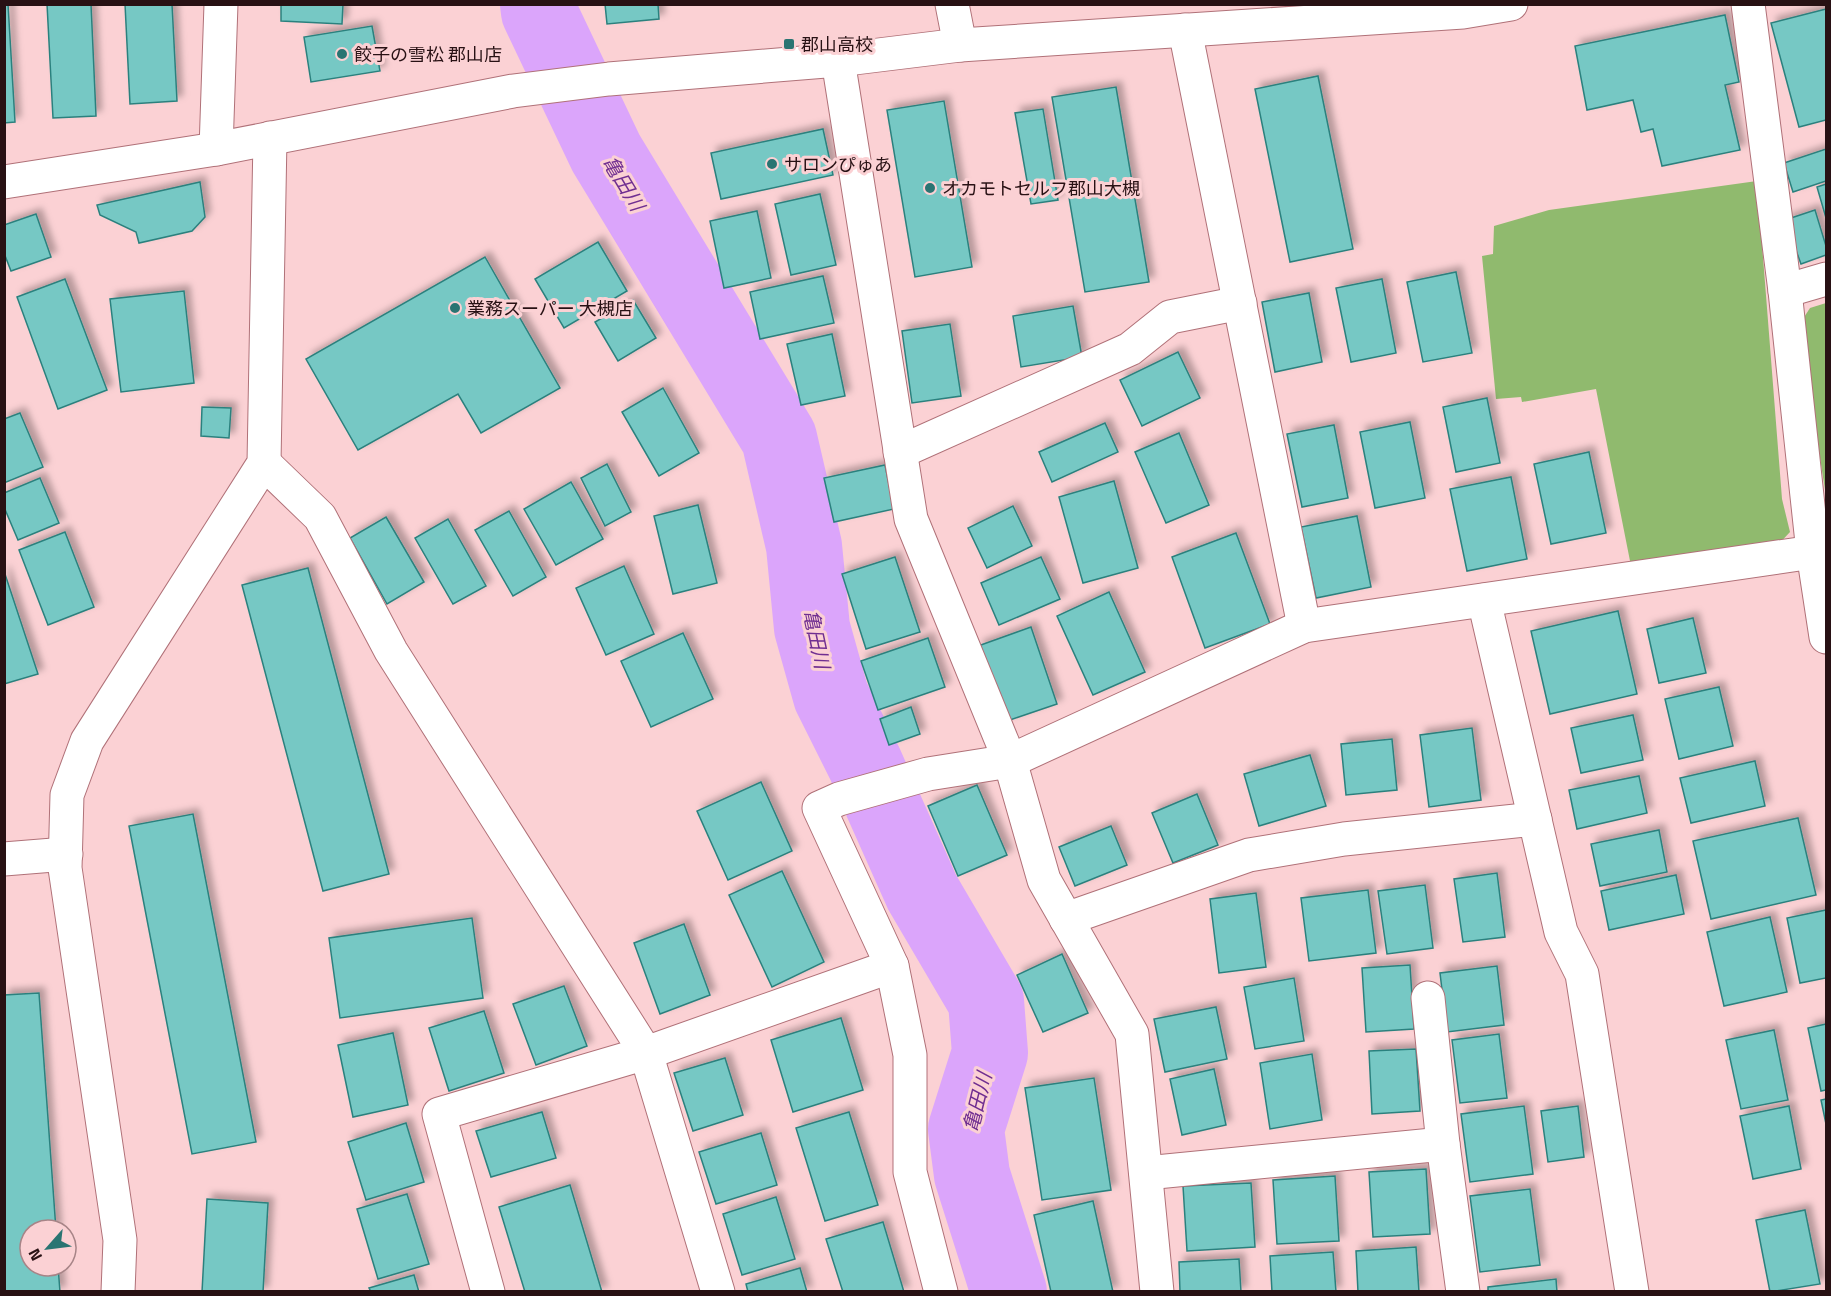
<svg xmlns="http://www.w3.org/2000/svg" width="1831" height="1296" font-family="'Titillium Web','Noto Sans JP',sans-serif">
  <defs>
    <filter id="shadow"><feDropShadow dx="5.5" dy="-5.5" stdDeviation="3" flood-color="#0004"/></filter>
  </defs>
  <rect width="100%" height="100%" fill="#fbd1d4"/>
  <!-- green -->
  <g fill="#90ba6e">
    <polygon points="1757,181 1782,499 1790,532 1776,547 1631,566 1596,389 1522,402 1521,397 1496,399 1482,256 1493,254 1494,226 1549,210"/>
    <polygon points="1826,303 1826,496 1799,325 1810,308"/>
  </g>
  <g fill="none" stroke-linecap="round" stroke-linejoin="round">
    <!-- river -->
    <polyline stroke="#dba5fb" stroke-width="76" points="538,4 539,12 606,153 779,438 804,546 812,628 831,696 865,764 922,892 986,1001 990,1053 966,1129 972,1175 1009,1292"/>
  </g>
  <!-- building -->
  <g fill="#76c8c4" stroke="#2c817e" stroke-width="1.5" filter="url(#shadow)">
    <polygon points="4,4 8,4 15,122 4,123"/>
    <polygon points="47,4 91,4 96,116 53,118"/>
    <polygon points="125,4 172,4 177,101 130,104"/>
    <polygon points="281,4 343,4 342,24 281,21"/>
    <polygon points="605,4 658,4 659,19 607,24"/>
    <polygon points="1826,9 1826,120 1799,127 1771,23"/>
    <polygon points="1725,15 1739,82 1725,85 1740,150 1662,166 1653,129 1641,132 1633,100 1587,110 1575,46"/>
    <polygon points="372,26 380,71 311,82 304,37"/>
    <polygon points="1318,76 1353,249 1290,262 1255,89"/>
    <polygon points="1116,87 1149,282 1085,292 1052,97"/>
    <polygon points="944,101 972,267 915,277 887,110"/>
    <polygon points="1043,109 1058,200 1031,204 1015,113"/>
    <polygon points="823,129 833,175 721,199 711,153"/>
    <polygon points="1826,149 1826,181 1793,192 1784,163"/>
    <polygon points="200,182 205,217 192,231 139,243 136,232 100,215 97,205"/>
    <polygon points="1826,184 1826,218 1817,187"/>
    <polygon points="820,194 836,265 791,275 775,204"/>
    <polygon points="1815,210 1826,246 1826,255 1801,264 1785,220"/>
    <polygon points="757,211 771,278 724,288 710,221"/>
    <polygon points="36,214 51,257 11,271 4,253 4,225"/>
    <polygon points="598,242 627,291 564,328 535,279"/>
    <polygon points="485,257 560,388 481,433 458,394 358,450 306,359"/>
    <polygon points="1456,272 1472,353 1423,362 1407,282"/>
    <polygon points="823,276 834,323 760,339 750,292"/>
    <polygon points="65,279 107,390 58,409 17,297"/>
    <polygon points="1382,279 1396,353 1351,362 1336,288"/>
    <polygon points="184,291 194,383 121,392 110,299"/>
    <polygon points="1309,293 1322,362 1275,372 1262,302"/>
    <polygon points="633,300 656,338 618,361 595,322"/>
    <polygon points="1073,306 1082,357 1021,367 1013,316"/>
    <polygon points="950,324 961,396 912,403 902,331"/>
    <polygon points="832,334 845,396 801,405 787,344"/>
    <polygon points="1178,352 1200,398 1142,426 1120,380"/>
    <polygon points="663,388 699,453 659,476 622,412"/>
    <polygon points="1487,398 1500,463 1456,472 1443,407"/>
    <polygon points="202,407 231,408 229,438 201,436"/>
    <polygon points="20,413 43,467 4,483 4,419"/>
    <polygon points="1410,422 1425,498 1375,508 1360,432"/>
    <polygon points="1105,423 1118,452 1052,482 1039,452"/>
    <polygon points="1334,425 1348,498 1302,507 1287,434"/>
    <polygon points="1179,433 1209,505 1166,523 1135,452"/>
    <polygon points="1589,452 1606,533 1551,544 1534,464"/>
    <polygon points="607,464 631,512 605,526 581,478"/>
    <polygon points="885,465 894,509 834,522 824,478"/>
    <polygon points="1511,477 1527,559 1467,571 1450,489"/>
    <polygon points="40,478 59,523 18,540 4,507 4,493"/>
    <polygon points="1114,481 1138,568 1083,583 1059,497"/>
    <polygon points="571,482 603,539 556,565 524,509"/>
    <polygon points="698,505 717,583 673,594 654,516"/>
    <polygon points="1013,506 1032,546 987,568 968,528"/>
    <polygon points="509,511 546,577 513,596 475,530"/>
    <polygon points="1357,516 1371,587 1316,598 1301,527"/>
    <polygon points="386,517 424,582 387,604 350,538"/>
    <polygon points="448,519 486,586 453,604 415,538"/>
    <polygon points="65,532 94,607 48,625 19,550"/>
    <polygon points="1236,533 1270,624 1205,648 1172,557"/>
    <polygon points="895,557 920,632 866,649 842,574"/>
    <polygon points="1041,557 1060,599 999,625 981,583"/>
    <polygon points="624,566 654,634 606,655 576,588"/>
    <polygon points="308,568 389,874 323,891 242,585"/>
    <polygon points="4,571 38,674 4,684"/>
    <polygon points="1109,592 1145,672 1093,695 1057,616"/>
    <polygon points="1618,611 1637,694 1550,714 1531,631"/>
    <polygon points="1693,618 1706,673 1659,683 1647,629"/>
    <polygon points="1031,627 1057,704 1004,722 978,646"/>
    <polygon points="683,633 713,699 651,727 621,661"/>
    <polygon points="928,638 945,687 878,710 861,661"/>
    <polygon points="1719,687 1733,746 1679,759 1665,699"/>
    <polygon points="911,707 920,734 889,745 880,719"/>
    <polygon points="1633,715 1643,760 1581,773 1571,728"/>
    <polygon points="1472,728 1481,800 1429,807 1420,735"/>
    <polygon points="1392,739 1397,790 1346,795 1341,744"/>
    <polygon points="1310,755 1326,806 1259,826 1244,774"/>
    <polygon points="1755,761 1765,806 1691,823 1680,778"/>
    <polygon points="1639,776 1647,813 1577,829 1569,790"/>
    <polygon points="761,782 792,851 728,880 697,811"/>
    <polygon points="977,785 1007,855 958,876 928,806"/>
    <polygon points="1197,794 1218,845 1173,863 1152,813"/>
    <polygon points="193,814 256,1142 192,1154 129,826"/>
    <polygon points="1798,818 1816,895 1711,919 1693,841"/>
    <polygon points="1111,826 1127,865 1075,886 1059,847"/>
    <polygon points="1659,830 1667,872 1600,886 1591,844"/>
    <polygon points="782,871 824,962 772,987 729,895"/>
    <polygon points="1497,873 1505,937 1463,942 1454,879"/>
    <polygon points="1676,875 1684,914 1609,930 1601,891"/>
    <polygon points="1425,885 1433,948 1387,954 1378,891"/>
    <polygon points="1368,890 1376,953 1309,961 1301,898"/>
    <polygon points="1256,893 1266,967 1219,973 1210,899"/>
    <polygon points="1826,910 1826,978 1800,983 1787,918"/>
    <polygon points="1770,917 1787,992 1724,1006 1707,932"/>
    <polygon points="472,918 483,998 340,1018 329,938"/>
    <polygon points="684,924 710,995 660,1014 634,943"/>
    <polygon points="1062,954 1088,1013 1043,1032 1017,975"/>
    <polygon points="1410,965 1414,1029 1366,1032 1362,968"/>
    <polygon points="1497,966 1504,1025 1447,1032 1440,973"/>
    <polygon points="1294,978 1304,1041 1255,1049 1244,987"/>
    <polygon points="564,986 587,1046 536,1065 513,1004"/>
    <polygon points="39,993 56,1230 30,1230 30,1266 58,1266 60,1292 4,1292 4,995"/>
    <polygon points="1216,1007 1227,1059 1165,1072 1154,1019"/>
    <polygon points="484,1011 504,1073 449,1091 429,1028"/>
    <polygon points="841,1018 863,1090 793,1112 771,1040"/>
    <polygon points="1826,1024 1826,1090 1821,1091 1808,1028"/>
    <polygon points="1774,1030 1788,1100 1741,1109 1726,1040"/>
    <polygon points="393,1033 408,1105 353,1117 338,1045"/>
    <polygon points="1499,1034 1507,1098 1460,1103 1452,1040"/>
    <polygon points="1416,1049 1420,1111 1372,1114 1369,1051"/>
    <polygon points="1312,1054 1322,1120 1270,1129 1260,1063"/>
    <polygon points="725,1058 743,1115 693,1131 674,1073"/>
    <polygon points="1214,1069 1226,1125 1182,1135 1170,1079"/>
    <polygon points="1094,1078 1111,1190 1042,1200 1025,1088"/>
    <polygon points="1826,1099 1826,1124 1821,1100"/>
    <polygon points="1524,1106 1533,1174 1470,1182 1461,1114"/>
    <polygon points="1578,1106 1584,1157 1548,1162 1541,1111"/>
    <polygon points="1789,1106 1801,1169 1753,1179 1740,1116"/>
    <polygon points="542,1112 556,1158 491,1177 476,1131"/>
    <polygon points="849,1112 878,1205 825,1221 796,1128"/>
    <polygon points="406,1123 424,1182 366,1200 348,1142"/>
    <polygon points="761,1133 777,1185 716,1204 699,1152"/>
    <polygon points="1426,1169 1430,1234 1373,1237 1369,1172"/>
    <polygon points="1335,1176 1339,1241 1277,1244 1273,1180"/>
    <polygon points="1251,1183 1255,1247 1187,1251 1183,1186"/>
    <polygon points="570,1185 602,1292 525,1292 499,1207"/>
    <polygon points="1530,1189 1540,1265 1480,1272 1470,1196"/>
    <polygon points="407,1194 429,1264 378,1279 357,1209"/>
    <polygon points="776,1197 795,1259 742,1275 723,1214"/>
    <polygon points="207,1199 268,1203 263,1292 202,1292"/>
    <polygon points="1093,1201 1113,1292 1051,1292 1034,1215"/>
    <polygon points="1805,1210 1820,1284 1770,1292 1756,1220"/>
    <polygon points="883,1222 904,1292 843,1292 826,1239"/>
    <polygon points="1416,1247 1419,1292 1358,1292 1356,1251"/>
    <polygon points="1333,1252 1336,1292 1272,1292 1270,1256"/>
    <polygon points="1239,1259 1241,1292 1180,1292 1179,1262"/>
    <polygon points="800,1268 807,1292 748,1292 746,1284"/>
    <polygon points="414,1275 419,1292 371,1292 369,1288"/>
    <polygon points="1556,1279 1557,1292 1488,1292 1488,1287"/>
  </g>
  <g fill="none" stroke-linecap="round" stroke-linejoin="round">
    <!-- minor casing -->
    <g stroke="#b07178" stroke-width="35">
      <g id="minor">
        <polyline points="952,4 960,45"/>
        <polyline points="1748,4 1785,291 1813,552 1826,637"/>
        <polyline points="1185,30 1304,626"/>
        <polyline points="838,60 911,519 1010,761 1044,880 1132,1034 1157,1292"/>
        <polyline points="216,149 221,4"/>
        <polyline points="4,182 216,149 513,91 609,79 838,60 960,45 1463,12 1511,4"/>
        <polyline points="1785,291 1826,279"/>
        <polyline points="900,452 1130,349 1170,317 1240,303"/>
        <polyline points="264,463 320,517 391,651 646,1053 718,1292"/>
        <polyline points="1484,600 1561,932 1582,974 1632,1292"/>
        <polyline points="4,859 66,854"/>
        <polyline points="1066,919 1249,855 1344,839 1535,819"/>
        <polyline points="1428,998 1443,1144 1463,1292"/>
        <polyline points="1146,1173 1443,1144"/>
        <polyline points="118,1292 120,1240 65,868 67,795 87,741 264,463 270,138"/>
        <polyline points="488,1292 439,1114 646,1053 892,966"/>
        <polyline points="941,1292 910,1172 910,1055 892,966 819,808 839,799 928,774 1010,761 1304,626 1813,552"/>
      </g>
    </g>
    <!-- minor -->
    <use href="#minor" stroke="#fff" stroke-width="33"/>
  </g>
  <!-- markers -->
  <g fill="#2a7472" stroke="#fbd1d4" stroke-width="2">
    <rect x="783" y="38" width="12" height="12" rx="3"/>
    <circle cx="342" cy="54" r="6"/>
    <circle cx="772" cy="164" r="6"/>
    <circle cx="930" cy="188" r="6"/>
    <circle cx="455" cy="308" r="6"/>
  </g>
  <g text-anchor="middle" dominant-baseline="central" stroke-width="6" stroke-linejoin="round" paint-order="stroke">
    <!-- poi labels -->
    <g font-size="18" fill="#281114" stroke="#fbd1d4" text-anchor="start">
      <text x="801" y="44">郡山高校</text>
      <text x="354" y="54">餃子の雪松 郡山店</text>
      <text x="784" y="164">サロンぴゅあ</text>
      <text x="942" y="188">オカモトセルフ郡山大槻</text>
      <text x="467" y="308">業務スーパー 大槻店</text>
    </g>
    <!-- water labels -->
    <g font-size="20" font-style="italic" fill="#702e91" stroke="#fbd1d4">
      <text transform="translate(624 183) rotate(59)">亀田川</text>
      <text transform="translate(817 639) rotate(78)">亀田川</text>
      <text transform="translate(977 1102) rotate(-76)">亀田川</text>
    </g>
  </g>
  <!-- border -->
  <rect width="1831" height="1296" fill="none" stroke="#281114" stroke-width="12"/>
  <!-- north arrow -->
  <g transform="translate(48 1248) rotate(242)"><circle r="28" fill="#fbd1d4" stroke="#a78487" stroke-width="1.5"/>
  <path d="M0-4.5L10 22L0 15L-10 22Z" fill="#2a7472"/>
  <text y="-9" font-size="16" font-weight="bold" text-anchor="middle" fill="#281114">N</text>
  </g>
</svg>
